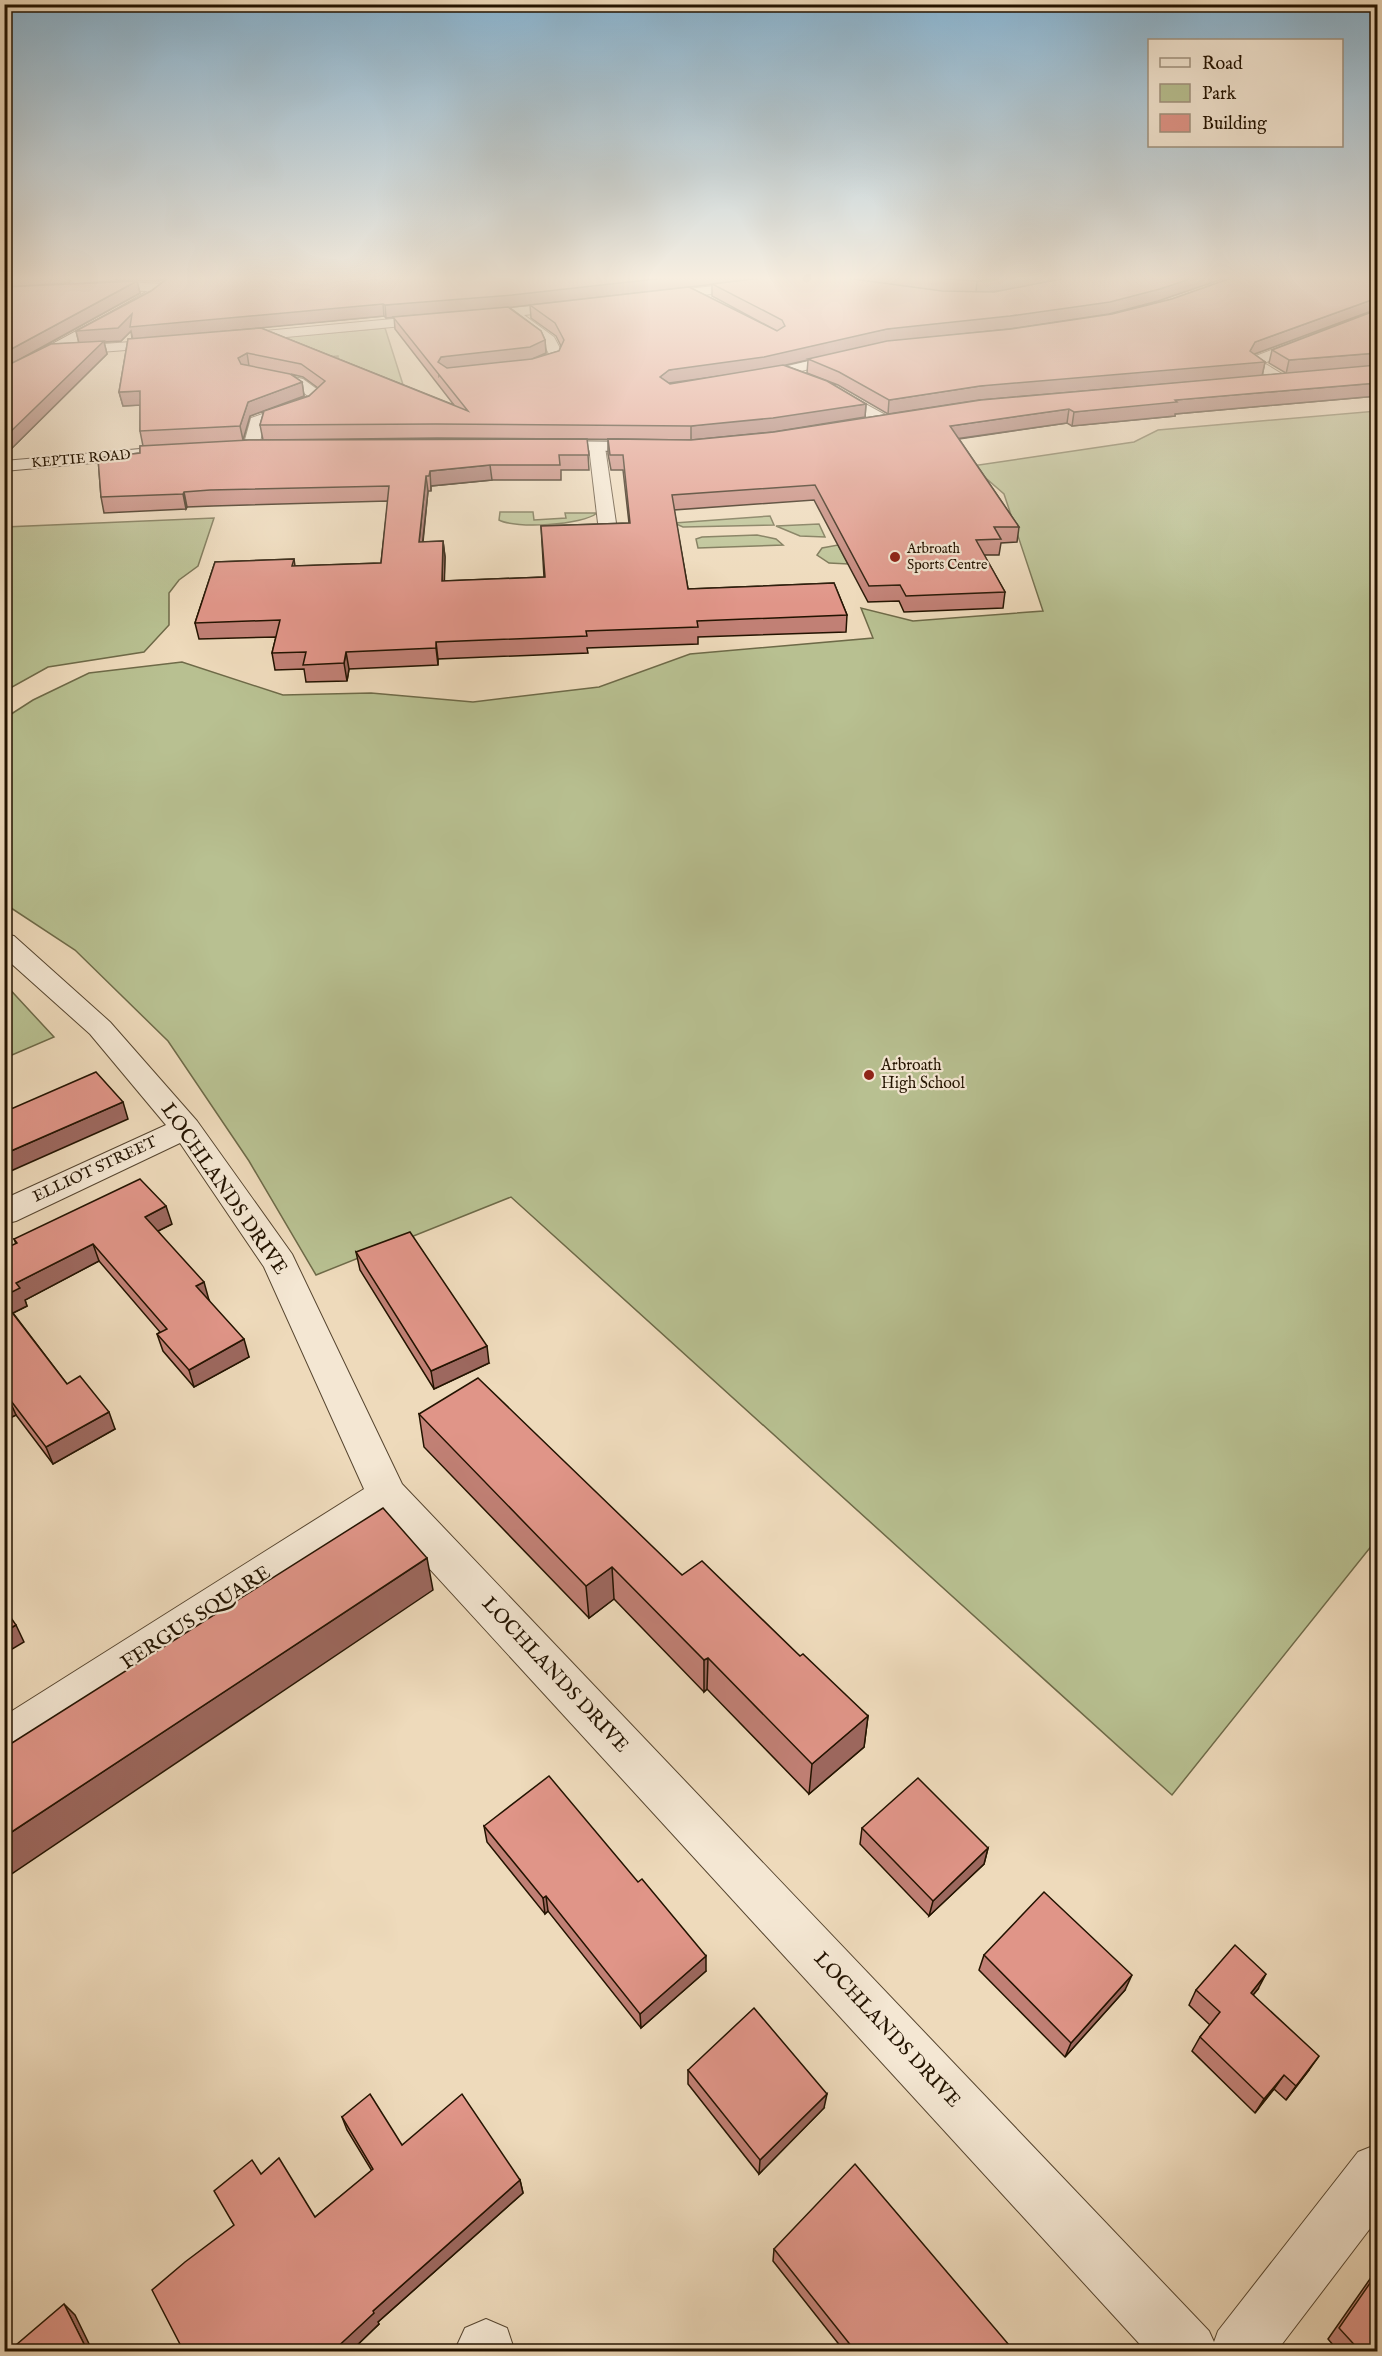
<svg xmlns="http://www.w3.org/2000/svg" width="1382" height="2356" font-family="'IM FELL English',serif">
  <rect width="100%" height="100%" fill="#eedabb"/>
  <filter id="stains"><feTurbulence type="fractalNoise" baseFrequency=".00333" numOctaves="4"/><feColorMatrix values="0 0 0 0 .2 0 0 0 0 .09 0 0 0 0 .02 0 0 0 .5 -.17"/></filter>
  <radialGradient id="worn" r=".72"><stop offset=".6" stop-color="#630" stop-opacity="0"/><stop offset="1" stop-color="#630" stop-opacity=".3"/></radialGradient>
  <!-- green -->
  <g fill="#b8c091" stroke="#6e6a48" stroke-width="1.5">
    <polygon points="385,328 412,413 310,409 308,380 270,373 338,359 338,356 277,360 160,348"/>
    <polygon points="1377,411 1377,1539 1172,1795 511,1197 316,1275 249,1161 168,1041 75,950 5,904 5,718 33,700 89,673 182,662 283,695 371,693 473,702 599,687 690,654 873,638 861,608 913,621 1043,611 1004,494 972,466 1134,442 1158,430"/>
    <path d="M500,512H533L534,520L566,518L565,513H597C583,525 515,529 499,520Z"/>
    <polygon points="770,516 774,525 683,527 674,523"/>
    <polygon points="214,518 198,566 179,580 169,593 169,625 144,652 48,667 5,691 5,527"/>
    <polygon points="819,524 825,537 800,536 776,526"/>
    <polygon points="757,535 776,539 783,545 698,548 696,539 702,537"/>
    <polygon points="838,545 848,564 829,563 817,555 822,548"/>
    <polygon points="4,983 54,1037 5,1058 4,1058"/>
  </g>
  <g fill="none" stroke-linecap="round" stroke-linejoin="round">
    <!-- minor casing -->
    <g stroke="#56452f" stroke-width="2">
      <g id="minor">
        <polygon points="72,276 118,276 112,280 76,283 72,282 70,279"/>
        <polygon points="757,281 762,282 763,285 762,288 653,301 646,297 653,293"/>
        <path d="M575,302L582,306L580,309L524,315L554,337L563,354C555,368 524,381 512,368L514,365L538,362L549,354L543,342L509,316L232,342L225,338L232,334Z"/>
        <polygon points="172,339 177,340 179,343 177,346 62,355 55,351 62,347"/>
        <polygon points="850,351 855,352 857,355 855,358 752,383 745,379 747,376"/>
        <polygon points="260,370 303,379 325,395 310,408 264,423 259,447 251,452 243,447 251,418 299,401 308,396 293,385 255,377 253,374"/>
        <polygon points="827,383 891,418 893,421 891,424 879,424 822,391 819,388"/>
        <polygon points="597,442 605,447 616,523 613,527 601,527 598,523 589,447"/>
        <polygon points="4,934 14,936 110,1022 197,1121 292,1254 402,1484 1209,2331 1214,2342 1218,2331 1358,2152 1378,2144 1378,2218 1276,2352 1147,2352 383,1518 20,1757 4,1763 4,1716 364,1489 264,1267 180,1143 16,1221 4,1224 4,1199 166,1125 90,1034 4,957"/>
        <polygon points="486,2319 507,2328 515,2352 454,2352 465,2328"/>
      </g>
    </g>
    <!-- tertiary casing -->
    <g stroke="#56452f" stroke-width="2">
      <g id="tertiary">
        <polygon points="123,282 165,284 171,288 165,292 123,290 4,297 4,289"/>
        <polygon points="1378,310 1378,319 1264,363 1287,377 1289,380 1287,383 1277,383 1249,364 1253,357"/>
      </g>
    </g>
    <!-- secondary casing -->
    <g stroke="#231300" stroke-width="2">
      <g id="secondary">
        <path d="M172,276H186L152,301L4,382V371C60,338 118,311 172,276Z"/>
        <polygon points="544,441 654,442 662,447 654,452 538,449 536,446 538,443"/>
        <polygon points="174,446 180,447 182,451 180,455 4,471 4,461"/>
      </g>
    </g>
    <!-- minor -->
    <use href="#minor" fill="#f4e7d3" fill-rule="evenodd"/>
    <!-- tertiary -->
    <use href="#tertiary" fill="#f4e7d3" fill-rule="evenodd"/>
    <!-- secondary -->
    <use href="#secondary" fill="#f4e7d3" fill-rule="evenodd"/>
  </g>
  <!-- wall -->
  <g fill="#c18075" stroke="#231300" stroke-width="1.5" fill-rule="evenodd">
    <polygon points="115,276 169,276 159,281 116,280"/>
    <path d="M171,276H1070L1042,282L1072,276H1231L1158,301L1109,314L1010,329L1112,314L1172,299L1237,276H1377V309L1254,354L1265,362L1262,376L1286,373L1269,363L1272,350L1377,310V396L1175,414V416L1072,426L1067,423L959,439L1019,527L1017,542L1001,543L999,555H984L1005,592L1003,608L904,612L899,601L868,602L814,500L674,510L688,589L834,583L847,615L846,632L698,637V644L587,648L588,653L438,659V665L349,669L347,681L306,682L304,669L275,670L272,653L276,637L199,639L195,623L215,562L294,559L295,566L381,563L388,501L213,506L187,507L186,509L104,513L101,497L98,458L140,453V446H143L140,431V405L123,406L119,392L128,339H132L131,331L121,341L104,342L107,354L4,456V287L137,281L140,293L21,359L51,344L79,343L76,331L151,291ZM757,279L712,284V296L777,331L689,287L530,305L531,318L556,336L561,346L559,351L532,359L546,353L545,340L541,331L509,307ZM384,316L386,318L394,317L395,329L454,405L261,328L200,333ZM808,360L807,373L838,385L888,414L979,400L1235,378L981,400L774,432L691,440L608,439V454L611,470H623L629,523L541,526L544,577L444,581L445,557L443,541L423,542L428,491H431V486L492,480H561V470H589L587,439L243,440L250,416L264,411L260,425L263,440L437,438L691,440L773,432L865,417L866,404L827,381L784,365ZM291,374L303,377L318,388L309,396L266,410L304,396L302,382ZM701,379L670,384L669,383Z"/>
    <polygon points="172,1224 158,1231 209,1300 208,1300 249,1357 194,1387 163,1351 157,1334 160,1332 99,1261 25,1300 27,1306 13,1313 67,1384 115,1429 53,1464 16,1415 4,1421 16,1244 14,1239"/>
    <polygon points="356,1252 489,1363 434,1389 360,1270"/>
    <polygon points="419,1414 682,1575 800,1656 868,1716 864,1747 809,1794 707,1689 704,1692 614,1599 589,1618 424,1447"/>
    <polygon points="484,1826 706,1971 641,2028 548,1911 545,1914 487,1842"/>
    <polygon points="862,1828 988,1848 984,1864 929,1916 860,1844"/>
    <polygon points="984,1955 1125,1990 1065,2057 979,1970"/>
    <polygon points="1258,1989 1253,1995 1309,2070 1286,2100 1274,2089 1255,2113 1192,2051 1200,2037 1210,2025 1189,2005 1196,1990"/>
    <polygon points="688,2070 824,2108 759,2174 688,2084"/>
    <polygon points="342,2117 402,2145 520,2180 523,2193 378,2322 379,2324 350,2352 182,2352 183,2350 234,2225 261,2174 315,2217 372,2171 347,2130"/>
    <polygon points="774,2249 1015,2352 845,2352 773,2261"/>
    <polygon points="1377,2269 1377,2352 1339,2352 1328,2339"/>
  </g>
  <!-- shaded-wall -->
  <g fill="#9d685f" stroke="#231300" stroke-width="1.5">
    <polygon points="4,276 70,276 69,277 70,283 4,287"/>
    <polygon points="158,276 169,276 159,281"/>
    <polygon points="682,276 786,276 513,307 386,318 385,305"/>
    <polygon points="1022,276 1070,276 1016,289 976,293 977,281"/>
    <polygon points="1199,276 1231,276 1158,301 1109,314 1009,329 886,342 764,370 669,383 660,377 669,370 887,329"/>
    <polygon points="137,281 140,293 4,368 4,353"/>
    <polygon points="1377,298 1377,309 1252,355 1265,362 1262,376 979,400 888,414 889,400 980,386 1250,351 1255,342"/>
    <polygon points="383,304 384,316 133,340 131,331 121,341 104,342 107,354 4,456 4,438 79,343 76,331 132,314"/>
    <polygon points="545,340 546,353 530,360 443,370 439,376 438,362 441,357"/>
    <polygon points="247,353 249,366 240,371 238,358"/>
    <polygon points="1377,353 1377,366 1286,374 1289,360"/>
    <polygon points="302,382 304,396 250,416 243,440 240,426 248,402"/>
    <polygon points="1377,383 1377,396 1175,414 1175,416 1072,426 1074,412 1175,400"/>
    <polygon points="140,391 142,405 123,406 119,392"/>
    <polygon points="866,404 865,417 773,432 691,440 691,426"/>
    <polygon points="1069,409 1067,423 948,440 950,426"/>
    <polygon points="490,465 492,480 431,486 431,491 430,471"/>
    <polygon points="426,476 428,491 421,557 419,542"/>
    <polygon points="184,492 187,507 186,509 183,494"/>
    <polygon points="443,541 445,557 444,597 442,581"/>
    <polygon points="436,642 438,659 438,665 436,648"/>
    <polygon points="346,652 349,669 347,681 344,663"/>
    <polygon points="123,1102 128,1119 4,1174 4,1154"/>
    <polygon points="166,1206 172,1224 150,1235 145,1217"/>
    <polygon points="93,1244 99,1261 25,1300 27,1306 9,1315 4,1305 4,1296 16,1283"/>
    <polygon points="204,1282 209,1300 201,1304 196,1286"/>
    <polygon points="244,1339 249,1357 194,1387 189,1370"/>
    <polygon points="487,1346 489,1363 434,1389 431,1371"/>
    <polygon points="8,1397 16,1415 4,1421 4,1399"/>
    <polygon points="109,1412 115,1429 53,1464 46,1447"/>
    <polygon points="427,1558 433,1590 4,1879 4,1837"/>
    <polygon points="612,1567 614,1599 589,1618 586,1586"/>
    <polygon points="16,1625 24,1642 4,1654 4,1632"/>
    <polygon points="708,1658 707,1689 704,1692 704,1660"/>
    <polygon points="868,1716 864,1747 809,1794 812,1764"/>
    <polygon points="988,1848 984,1864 929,1916 933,1901"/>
    <polygon points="546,1896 548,1911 545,1914 543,1898"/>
    <polygon points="706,1956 706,1971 641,2028 640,2014"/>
    <polygon points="1266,1974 1258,1989 1242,2008 1251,1993"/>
    <polygon points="1132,1975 1125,1990 1065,2057 1071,2043"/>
    <polygon points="1319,2056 1309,2070 1286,2100 1296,2086"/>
    <polygon points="1284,2075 1274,2089 1255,2113 1264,2099"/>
    <polygon points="827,2094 824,2108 759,2174 760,2160"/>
    <polygon points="520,2180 523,2193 378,2322 379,2324 350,2352 332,2352 373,2311"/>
    <polygon points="64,2304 75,2315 93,2352 88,2352"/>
  </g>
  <!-- building -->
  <g fill="#e09588" stroke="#231300" stroke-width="1.5">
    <polygon points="171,276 682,276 512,295 385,305 383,304 130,327 132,314 118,328 76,331 151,291"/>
    <polygon points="778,276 831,276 942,291 994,292 1061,279 1072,276 1199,276 1160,289 1110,302 1010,316 887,329 764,357 669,370 660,377 670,384 783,365 827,381 866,404 773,418 691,426 436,424 260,425 264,411 309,396 325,381 301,364 247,353 238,358 241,364 290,374 302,382 248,402 240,426 140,431 140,391 119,392 128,339 261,328 468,411 393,317 508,307 541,331 545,340 530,347 441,357 438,362 447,368 532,359 559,351 564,340 555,323 530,305 689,287 777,331 785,326 782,320 712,284"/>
    <polygon points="913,276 1022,276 977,281 934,278"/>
    <polygon points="1237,276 1377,276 1377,298 1255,342 1250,351 1265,362 980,386 889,400 839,372 808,359 887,341 1011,329 1112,314 1172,299"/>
    <polygon points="137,281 4,353 4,287"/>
    <polygon points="1377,310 1377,353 1289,360 1272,350"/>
    <polygon points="104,341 4,438 4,367 51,344"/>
    <polygon points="1377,365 1377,383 1175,400 1177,402 1074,412 1069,409 950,426 1019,527 994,527 1001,539 976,540 1005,592 906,596 900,585 869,586 815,485 672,495 688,589 834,583 847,615 697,621 698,627 586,631 587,636 436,642 436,648 346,652 344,663 303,665 306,652 272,653 280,620 195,623 215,562 294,559 292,566 381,563 389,486 210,490 184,492 183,494 101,497 98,458 140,453 140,446 249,440 587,439 589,455 559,455 560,465 490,465 430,471 429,476 426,476 419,542 443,541 442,581 545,577 541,526 630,523 623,455 610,455 608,439 691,440 774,432 981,400"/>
    <polygon points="96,1072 123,1102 4,1154 4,1112"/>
    <polygon points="140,1179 166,1206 145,1217 204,1282 196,1286 244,1339 189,1370 157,1334 167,1329 93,1244 16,1283 20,1288 4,1296 4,1249 17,1243 14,1239"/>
    <polygon points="410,1232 487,1346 431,1371 356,1252"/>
    <polygon points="4,1302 67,1384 80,1376 109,1412 46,1447 8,1397 4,1399"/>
    <polygon points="478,1378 682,1575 702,1561 800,1656 803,1654 868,1716 812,1764 708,1658 704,1660 612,1567 586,1586 419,1414"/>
    <polygon points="383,1508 427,1558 4,1837 4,1748"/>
    <polygon points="4,1608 16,1625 4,1632"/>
    <polygon points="549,1776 638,1882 642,1879 706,1956 640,2014 546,1896 543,1898 484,1826"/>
    <polygon points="918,1778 988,1848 933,1901 862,1828"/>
    <polygon points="1044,1892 1132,1975 1071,2043 984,1955"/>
    <polygon points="1235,1945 1266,1974 1251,1993 1319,2056 1296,2086 1284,2075 1264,2099 1200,2037 1220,2012 1196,1990"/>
    <polygon points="754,2008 827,2094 760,2160 688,2070"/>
    <polygon points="370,2094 402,2145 462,2094 520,2180 373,2311 374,2313 332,2352 182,2352 183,2350 152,2290 185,2262 234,2225 214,2191 252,2160 261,2174 279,2158 315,2217 373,2169 342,2117"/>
    <polygon points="855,2164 1015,2352 856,2352 774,2249"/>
    <polygon points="1377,2273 1377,2352 1361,2352 1339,2328"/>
    <polygon points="64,2304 88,2352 19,2352 16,2345"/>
  </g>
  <!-- sky -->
  <linearGradient id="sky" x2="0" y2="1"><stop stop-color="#89b6d4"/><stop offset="0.46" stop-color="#f7eee0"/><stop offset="1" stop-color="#f7eee0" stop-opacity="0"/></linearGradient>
  <rect width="1382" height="605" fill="url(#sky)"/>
  <!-- markers -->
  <g fill="#8f2418" stroke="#f4e7d3" stroke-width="2">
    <circle cx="895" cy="557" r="6"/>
    <circle cx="869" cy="1075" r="6"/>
  </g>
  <g text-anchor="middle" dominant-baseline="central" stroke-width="4.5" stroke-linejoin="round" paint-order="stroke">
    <!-- far-street labels -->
    <g font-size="14" fill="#231300" stroke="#f4e7d3">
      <text transform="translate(81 459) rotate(-5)">KEPTIE ROAD</text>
    </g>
    <!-- far-poi labels -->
    <g font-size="14" fill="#231300" stroke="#f4e7d3" text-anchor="start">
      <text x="907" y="549">Arbroath<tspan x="907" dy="16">Sports Centre</tspan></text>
    </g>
    <!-- poi labels -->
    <g font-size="16" fill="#231300" stroke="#f4e7d3" text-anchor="start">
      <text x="881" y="1066">Arbroath<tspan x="881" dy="18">High School</tspan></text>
    </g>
    <!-- street labels -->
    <g font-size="16" fill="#231300" stroke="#f4e7d3">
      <text transform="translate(95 1170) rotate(-25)">ELLIOT STREET</text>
    </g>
    <!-- near-street labels -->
    <g font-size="20" fill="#231300" stroke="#f4e7d3">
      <text transform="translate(224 1189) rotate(55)">LOCHLANDS DRIVE</text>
      <text transform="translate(196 1618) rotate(-33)">FERGUS SQUARE</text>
      <text transform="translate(555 1675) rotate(47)">LOCHLANDS DRIVE</text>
      <text transform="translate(887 2030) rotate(47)">LOCHLANDS DRIVE</text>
    </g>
  </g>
  <!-- margin -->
  <rect width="1382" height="2356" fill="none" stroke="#eedabb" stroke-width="24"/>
  <rect x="6" y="6" width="1370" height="2344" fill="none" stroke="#231300" stroke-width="3"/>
  <rect x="12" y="12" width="1358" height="2332" fill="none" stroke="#231300" stroke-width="1.5"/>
  <!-- legend -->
  <rect x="1148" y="39" width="195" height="108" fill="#f4e7d3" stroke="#a0927f" stroke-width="1.5"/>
  <rect x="1160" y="58" width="30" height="9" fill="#f4e7d3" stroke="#a0927f" stroke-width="1.5"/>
  <text x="1202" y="69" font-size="18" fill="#231300">Road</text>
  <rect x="1160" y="84" width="30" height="18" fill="#b8c091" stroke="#a0927f" stroke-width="1.5"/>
  <text x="1202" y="99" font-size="18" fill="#231300">Park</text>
  <rect x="1160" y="114" width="30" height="18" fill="#e09588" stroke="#a0927f" stroke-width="1.5"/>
  <text x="1202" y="129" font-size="18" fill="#231300">Building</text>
  <rect width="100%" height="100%" filter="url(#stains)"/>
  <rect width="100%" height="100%" fill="url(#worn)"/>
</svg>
